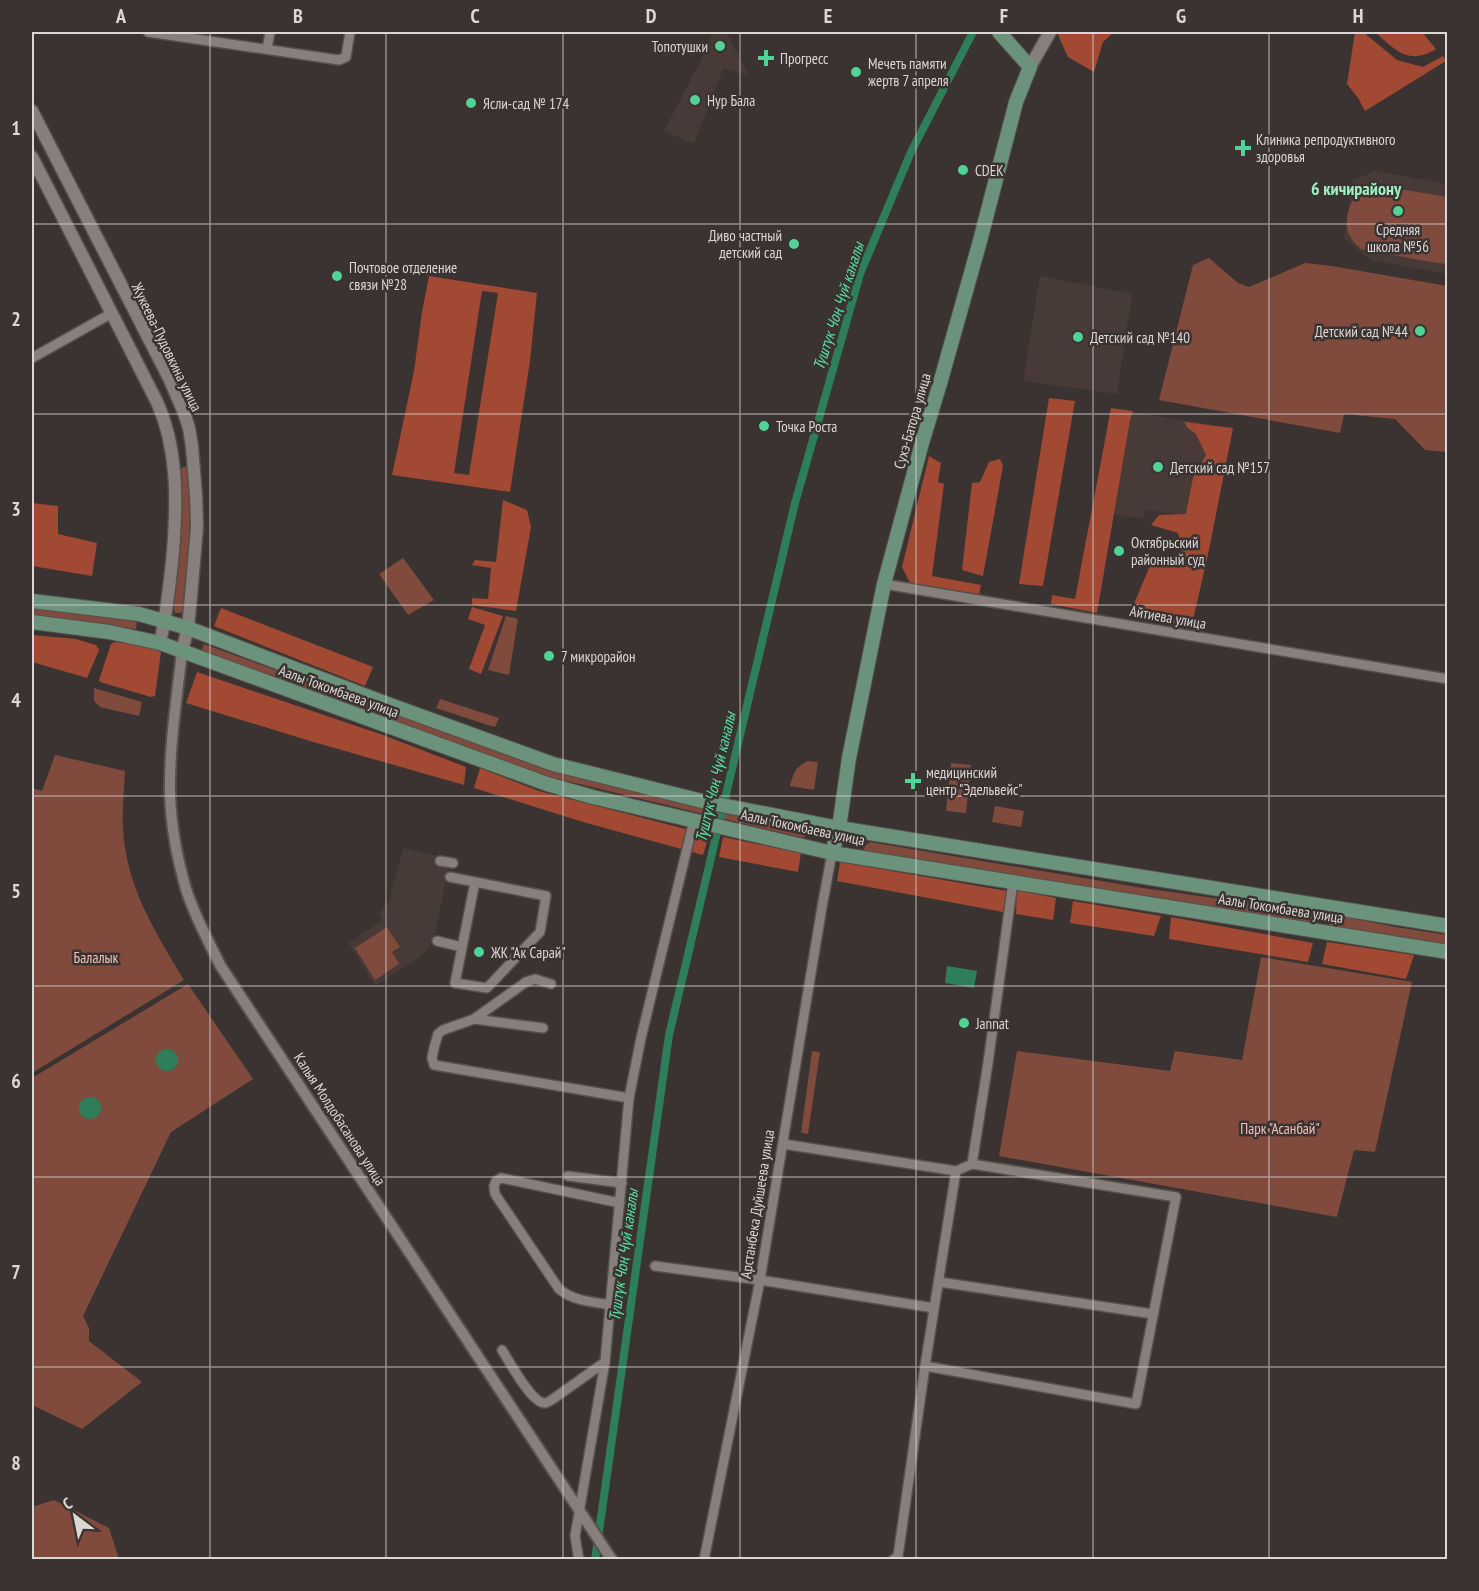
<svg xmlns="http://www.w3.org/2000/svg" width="1479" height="1591" font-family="'PT Sans Narrow',sans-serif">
  <rect width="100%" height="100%" fill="#3a3331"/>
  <!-- built -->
  <g fill="#483b37">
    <polygon points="713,32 726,32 749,75 723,69 694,144 664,131 701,60"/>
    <polygon points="1376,171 1447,184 1447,274 1371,260 1344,238 1353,180"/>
    <polygon points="1040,276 1132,294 1117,394 1023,381"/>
    <polygon points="1121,410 1213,425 1195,517 1148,510 1146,511 1143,519 1103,512"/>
    <polygon points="403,848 450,859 434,940 420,957 375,986 349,943 383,920 379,913 389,901"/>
  </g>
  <!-- green -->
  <g fill="#804a3c">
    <path d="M1376,185L1447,197V264L1431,262L1361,249C1356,244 1351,240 1349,234C1343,221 1350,197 1362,190C1366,187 1371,186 1376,185Z"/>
    <polygon points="1209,258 1238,283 1249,287 1305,263 1332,266 1447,286 1447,452 1425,450 1395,419 1344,414 1340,433 1159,400 1193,265"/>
    <path d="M183,467H186L189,470C192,517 187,564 184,611L180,613H175L174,608L180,532V470Z"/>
    <polygon points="403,558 434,600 408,615 379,574"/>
    <polygon points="32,608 104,616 137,622 136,629 32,615"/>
    <polygon points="506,616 518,619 509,675 488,670"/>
    <polygon points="204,644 551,770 806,832 804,838 546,776 201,651"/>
    <polygon points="94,688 142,702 139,716 100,707 94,701"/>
    <polygon points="440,699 499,718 495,727 491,726 436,708"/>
    <path d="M55,755L125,771C124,790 122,808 123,827C125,884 155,932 184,980L32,1073V788L42,791Z"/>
    <path d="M808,761L818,762L814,790L790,786C794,772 795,767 808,761Z"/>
    <polygon points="951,763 971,765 966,813 946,811"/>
    <polygon points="995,806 1024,811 1021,827 992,822"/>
    <polygon points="870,842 1143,888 1319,913 1318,923 1089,891 865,853 863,847"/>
    <polygon points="1330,914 1396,927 1447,935 1447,945 1392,937 1329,925"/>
    <polygon points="387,927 400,947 392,952 399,964 375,980 355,948"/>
    <polygon points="1261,957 1412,982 1375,1152 1354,1150 1337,1217 999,1156 1017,1051 1170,1071 1175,1051 1242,1060"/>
    <polygon points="188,984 253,1079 171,1132 83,1316 89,1328 89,1341 142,1382 82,1429 32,1405 32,1078"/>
    <polygon points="812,1051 820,1052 808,1134 801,1133"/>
    <polygon points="54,1500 109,1528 119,1559 32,1559 32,1507"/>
  </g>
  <!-- forest -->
  <g fill="#a14932" fill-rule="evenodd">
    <polygon points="1060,32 1114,32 1103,42 1094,72 1068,57 1058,35"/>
    <polygon points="1355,32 1363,32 1397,60 1423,67 1443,56 1446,61 1365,111 1358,98 1347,84"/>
    <path d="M1375,32H1422L1436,49C1409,66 1395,50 1375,32Z"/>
    <path d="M429,276L537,293L530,361L510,492L392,475L414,371L422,312ZM482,291L498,293L469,475L454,473Z"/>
    <polygon points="1049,398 1075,401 1043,586 1019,584"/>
    <polygon points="1111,408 1133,411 1130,420 1097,613 1051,604 1052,595 1075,599"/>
    <polygon points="1184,422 1233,428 1209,550 1191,629 1129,616 1154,556 1178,557 1182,550 1178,533 1151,525 1159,515 1186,514 1193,478 1206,455 1196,434 1188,428"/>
    <polygon points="929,456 941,463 938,482 944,484 932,576 981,585 979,595 910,583 902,567"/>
    <polygon points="1000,459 1003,466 983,576 962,570 972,483 980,482 989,462"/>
    <polygon points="503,500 527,510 531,527 516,611 472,605 472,598 488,599 491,568 472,565 475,560 496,562"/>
    <polygon points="32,503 58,506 58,534 97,543 92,576 32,566"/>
    <polygon points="472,607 503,616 481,674 469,669 485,625 468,619"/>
    <polygon points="221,608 373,667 365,686 214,626"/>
    <polygon points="32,635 76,639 96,645 99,650 87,678 32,662"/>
    <path d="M115,642C130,644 147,644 161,652L155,696L151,697L100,682L99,680L111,644Z"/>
    <polygon points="197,672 383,735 466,767 464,785 310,741 186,703"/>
    <polygon points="480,768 539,791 709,835 703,855 583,822 474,788"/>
    <polygon points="723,837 801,853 798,872 719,857"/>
    <polygon points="840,862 1007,891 1003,912 837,881"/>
    <polygon points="1017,890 1056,898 1053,920 1016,914"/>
    <polygon points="1073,901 1161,916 1154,936 1070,923"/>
    <polygon points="1171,917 1313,943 1308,962 1169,939"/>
    <polygon points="1327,942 1414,955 1406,979 1322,964"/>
  </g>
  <!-- water -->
  <g fill="#2e7f59">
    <polygon points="947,966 977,971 974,988 945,983"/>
    <circle cx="167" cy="1060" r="11"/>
    <circle cx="90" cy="1108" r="11"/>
  </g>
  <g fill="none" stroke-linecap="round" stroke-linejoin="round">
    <!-- canal -->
    <polyline stroke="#2e7f59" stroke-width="8" points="595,1560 669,1035 795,503 860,274 911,152 973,32"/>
    <!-- minor casing -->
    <g stroke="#55504e" stroke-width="12">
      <g id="minor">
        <polyline points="148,32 339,60 346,57 350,32"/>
        <polyline points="267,49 270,32"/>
        <polyline points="32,358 112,313"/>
        <polyline points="884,584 1448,679"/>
        <polyline points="440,861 453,863"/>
        <polyline points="450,877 546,896 540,932 487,988 455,983 475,882"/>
        <polyline points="437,941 462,947"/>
        <polyline points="551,984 535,979 526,982 474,1019 443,1030 438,1034 434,1048 432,1058 434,1065 629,1098"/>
        <polyline points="474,1019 543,1028"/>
        <polyline points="783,1144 956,1171 972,1164 1176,1197 1136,1404 925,1366"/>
        <polyline points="972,1164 988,1063 1013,882"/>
        <polyline points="568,1176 622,1183"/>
        <polyline points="655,1266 760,1280 934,1308"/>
        <polyline points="939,1282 1153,1314"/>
        <path d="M611,1305C593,1302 573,1301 559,1289L495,1194L494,1186L496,1181L501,1178L620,1203"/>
        <path d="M502,1350C509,1361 531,1402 544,1403C547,1403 550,1401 553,1399L605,1362"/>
        <polyline points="579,1560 575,1536 605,1362 629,1098 641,1038 694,820"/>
        <polyline points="704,1560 760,1280 822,907 832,853"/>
        <polyline points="893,1560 898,1556 925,1366 956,1171"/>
      </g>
    </g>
    <!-- tertiary casing -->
    <g stroke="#55504e" stroke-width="14">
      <path id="tertiary" d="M182,651C177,698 169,746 170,794C171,826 177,858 186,889C194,915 208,940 220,965L612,1560"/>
    </g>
    <!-- secondary casing -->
    <g stroke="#55504e" stroke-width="15">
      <g id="secondary">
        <polyline points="1030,67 1050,32"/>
        <polyline points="32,111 169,378 184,413 189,428 192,447 196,495 197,527 191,596 188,628 182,651"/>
        <path d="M32,157L157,402C178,449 177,501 173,552C170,583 167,612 160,643"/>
      </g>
    </g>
    <!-- primary casing -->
    <g stroke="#55504e" stroke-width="16">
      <g id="primary">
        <polyline points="32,601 139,614 188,628 385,703 553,764 706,802 839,828 1448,926"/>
        <polyline points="32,622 109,632 160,643 547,784 593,797 807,847 832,853 1448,952"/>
        <polyline points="832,853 839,828 849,758 884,584 922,443 941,380 980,241 1016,102 1030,67 999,32"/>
      </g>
    </g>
    <!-- minor -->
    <use href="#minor" stroke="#877f7c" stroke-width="9"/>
    <!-- tertiary -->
    <use href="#tertiary" stroke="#877f7c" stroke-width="10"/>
    <!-- secondary -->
    <use href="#secondary" stroke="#877f7c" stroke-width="12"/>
    <!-- primary -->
    <use href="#primary" stroke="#6b927b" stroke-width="14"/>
  </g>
  <!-- grid -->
  <path fill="none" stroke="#dbd7d5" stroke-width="1.5" stroke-opacity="0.55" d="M210,32V1560M386,32V1560M563,32V1560M740,32V1560M916,32V1560M1093,32V1560M1269,32V1560M32,224H1448M32,414H1448M32,605H1448M32,796H1448M32,986H1448M32,1177H1448M32,1367H1448"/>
  <!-- markers -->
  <g fill="#51d397" stroke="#3a3331" stroke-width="2">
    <circle cx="720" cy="46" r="6"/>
    <path d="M763 49h6v6h6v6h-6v6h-6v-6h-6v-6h6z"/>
    <circle cx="856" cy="72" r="6"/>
    <circle cx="695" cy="100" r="6"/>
    <circle cx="471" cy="103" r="6"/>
    <path d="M1240 139h6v6h6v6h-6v6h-6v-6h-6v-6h6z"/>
    <circle cx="963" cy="170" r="6"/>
    <circle cx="1398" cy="211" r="6"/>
    <circle cx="794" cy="244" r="6"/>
    <circle cx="337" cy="276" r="6"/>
    <circle cx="1420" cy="331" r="6"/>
    <circle cx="1078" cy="337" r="6"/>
    <circle cx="764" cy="426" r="6"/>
    <circle cx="1158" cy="467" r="6"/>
    <circle cx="1119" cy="551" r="6"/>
    <circle cx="549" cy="656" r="6"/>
    <path d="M910 772h6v6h6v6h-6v6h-6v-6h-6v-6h6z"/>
    <circle cx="479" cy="952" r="6"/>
    <circle cx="964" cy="1023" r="6"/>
  </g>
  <g text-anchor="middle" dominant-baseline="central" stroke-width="5" stroke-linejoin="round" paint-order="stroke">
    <!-- poi labels -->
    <g font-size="15" fill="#dbd7d5" stroke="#3a3331" text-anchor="start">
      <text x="708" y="46" text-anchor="end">Топотушки</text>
      <text x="780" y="58">Прогресс</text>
      <text x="868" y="63">Мечеть памяти<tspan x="868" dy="17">жертв 7 апреля</tspan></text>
      <text x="707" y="100">Нур Бала</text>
      <text x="483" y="103">Ясли-сад № 174</text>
      <text x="1256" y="139">Клиника репродуктивного<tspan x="1256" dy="17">здоровья</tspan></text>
      <text x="975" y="170">CDEK</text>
      <text x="1398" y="229" text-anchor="middle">Средняя<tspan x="1398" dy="17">школа №56</tspan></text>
      <text x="782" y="235" text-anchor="end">Диво частный<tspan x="782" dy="17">детский сад</tspan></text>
      <text x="349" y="267">Почтовое отделение<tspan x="349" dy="17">связи №28</tspan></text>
      <text x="1408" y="331" text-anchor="end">Детский сад №44</text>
      <text x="1090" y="337">Детский сад №140</text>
      <text x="776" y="426">Точка Роста</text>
      <text x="1170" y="467">Детский сад №157</text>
      <text x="1131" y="542">Октябрьский<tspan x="1131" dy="17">районный суд</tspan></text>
      <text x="561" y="656">7 микрорайон</text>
      <text x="926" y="772">медицинский<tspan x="926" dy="17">центр "Эдельвейс"</tspan></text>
      <text x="491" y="952">ЖК "Ак Сарай"</text>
      <text x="976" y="1023">Jannat</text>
    </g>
    <!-- street labels -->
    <g font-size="15" fill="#dbd7d5" stroke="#3a3331">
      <text transform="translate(167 347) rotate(64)">Жукеева-Пудовкина улица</text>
      <text transform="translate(912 421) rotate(-74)">Сухэ-Батора улица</text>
      <text transform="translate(1168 617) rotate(10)">Айтиева улица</text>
      <text transform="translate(339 691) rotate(20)">Аалы Токомбаева улица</text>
      <text transform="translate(803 827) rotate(12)">Аалы Токомбаева улица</text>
      <text transform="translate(1281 908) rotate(9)">Аалы Токомбаева улица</text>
      <text transform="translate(340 1119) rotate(57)">Калыя Молдобасанова улица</text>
      <text transform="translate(757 1204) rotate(-81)">Арстанбека Дуйшеева улица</text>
    </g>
    <!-- park labels -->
    <g font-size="15" fill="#f4c2b4" stroke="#3a3331">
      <text x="96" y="957">Балалык</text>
      <text x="1280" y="1128">Парк "Асанбай"</text>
    </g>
    <!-- water labels -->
    <g font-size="16" font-style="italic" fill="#56e3a2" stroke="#3a3331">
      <text transform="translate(838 306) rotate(-72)">Түштүк Чоң Чүй каналы</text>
      <text transform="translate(715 777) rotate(-77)">Түштүк Чоң Чүй каналы</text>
      <text transform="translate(623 1255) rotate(-82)">Түштүк Чоң Чүй каналы</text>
    </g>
    <!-- quarter labels -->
    <g font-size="18" font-weight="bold" fill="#9eefc3" stroke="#3a3331">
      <text x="1356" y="188">6 кичирайону</text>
    </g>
  </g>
  <!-- border -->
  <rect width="1479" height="1591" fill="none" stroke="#3a3331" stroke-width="66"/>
  <!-- north arrow -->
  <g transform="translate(75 1516) rotate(328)" stroke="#3a3331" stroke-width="4.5" paint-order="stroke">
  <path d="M0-4.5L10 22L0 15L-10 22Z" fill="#dbd7d5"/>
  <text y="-9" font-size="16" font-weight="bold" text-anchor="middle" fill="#dbd7d5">С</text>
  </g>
  <rect x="33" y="33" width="1413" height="1525" fill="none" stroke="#dbd7d5" stroke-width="2"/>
  <g font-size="20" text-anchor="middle" font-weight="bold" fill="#dbd7d5">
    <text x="121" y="23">A</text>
    <text x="298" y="23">B</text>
    <text x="475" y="23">C</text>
    <text x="651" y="23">D</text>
    <text x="828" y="23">E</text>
    <text x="1004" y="23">F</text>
    <text x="1181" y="23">G</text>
    <text x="1358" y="23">H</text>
    <text x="16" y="135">1</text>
    <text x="16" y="326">2</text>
    <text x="16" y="516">3</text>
    <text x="16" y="707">4</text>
    <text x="16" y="898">5</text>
    <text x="16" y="1088">6</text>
    <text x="16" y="1279">7</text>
    <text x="16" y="1470">8</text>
  </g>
</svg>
